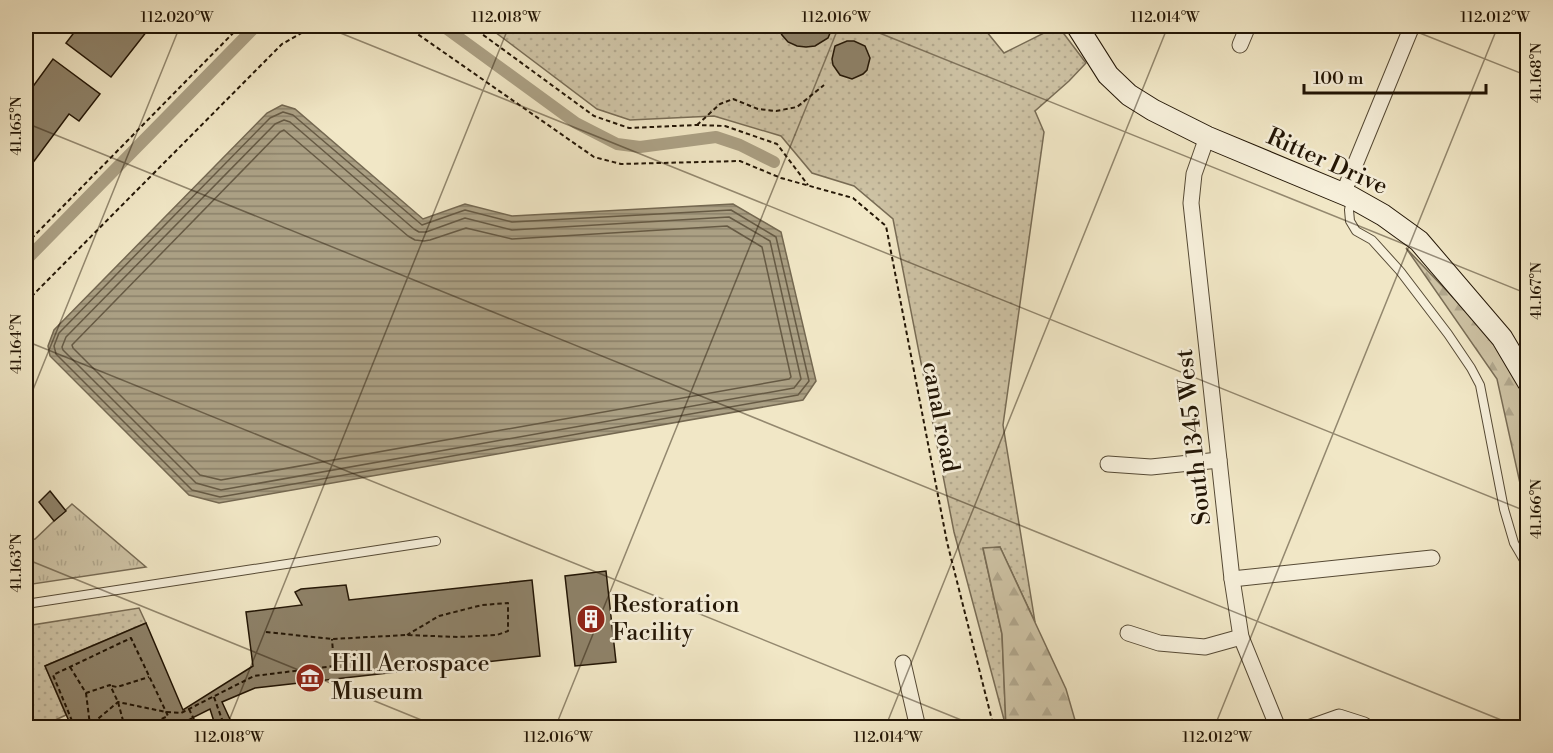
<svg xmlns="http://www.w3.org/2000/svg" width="1553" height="753" font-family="'Libre Bodoni',serif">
  <defs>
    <pattern id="grass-dots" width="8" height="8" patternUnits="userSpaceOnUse" patternTransform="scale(1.5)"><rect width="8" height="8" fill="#cec3a5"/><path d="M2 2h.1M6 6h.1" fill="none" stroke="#b1a78d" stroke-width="1.8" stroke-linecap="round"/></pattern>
    <pattern id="forest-firs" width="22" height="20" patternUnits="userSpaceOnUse" patternTransform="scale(1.5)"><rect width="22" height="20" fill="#cec3a5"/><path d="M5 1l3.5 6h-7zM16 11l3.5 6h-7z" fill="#b1a78d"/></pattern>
    <pattern id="park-tufts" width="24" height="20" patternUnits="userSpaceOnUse" patternTransform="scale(1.5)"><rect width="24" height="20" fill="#cec3a5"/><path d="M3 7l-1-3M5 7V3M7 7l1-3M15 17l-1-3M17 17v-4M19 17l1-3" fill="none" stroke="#b1a78d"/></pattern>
    <pattern id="water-rules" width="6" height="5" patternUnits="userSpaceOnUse" patternTransform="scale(1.5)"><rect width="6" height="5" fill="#aba084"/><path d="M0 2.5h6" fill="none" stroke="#8b816a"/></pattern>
  </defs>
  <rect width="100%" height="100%" fill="#f1e7c6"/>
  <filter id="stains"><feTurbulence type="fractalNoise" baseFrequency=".00333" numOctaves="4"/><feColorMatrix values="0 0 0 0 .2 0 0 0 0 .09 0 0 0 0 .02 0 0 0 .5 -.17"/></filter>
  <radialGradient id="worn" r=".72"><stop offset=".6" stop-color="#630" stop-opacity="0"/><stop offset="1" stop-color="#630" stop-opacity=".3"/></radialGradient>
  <!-- grass -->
  <g fill="url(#grass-dots)" stroke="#786c55" stroke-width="1.5">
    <polygon points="487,26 982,26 1004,53 1058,26 1086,63 1069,81 1035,111 1044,132 1003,425 1035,622 1000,547 983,549 1002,634 1006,727 954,532 893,219 854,186 812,173 781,136 714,116 630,120 597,109"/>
    <polygon points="139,608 146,623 45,666 66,715 40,727 26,728 26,626"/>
  </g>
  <!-- forest -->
  <g fill="url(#forest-firs)" stroke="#786c55" stroke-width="1.5">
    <polygon points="1406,248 1504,351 1527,398 1527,515 1497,379"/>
    <polygon points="1000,547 1066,689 1077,727 1006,727 1002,634 983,548"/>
  </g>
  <!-- park -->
  <polygon fill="url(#park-tufts)" stroke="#786c55" stroke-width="1.5" points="72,504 146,567 26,585 26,540 35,539"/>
  <!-- water -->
  <polygon fill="url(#water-rules)" stroke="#746851" stroke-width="1.5" points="282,105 295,109 423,219 465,204 512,216 733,204 781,232 816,381 803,400 219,503 189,495 50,356 48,346 54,330 267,113"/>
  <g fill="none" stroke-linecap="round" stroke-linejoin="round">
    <!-- shore -->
    <g stroke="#665a44" stroke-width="1.5">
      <polygon points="283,112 293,115 422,225 465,210 512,222 731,210 776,237 809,381 798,395 220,497 192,490 56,354 54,346 59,333 270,118"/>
      <polygon points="284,120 290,122 414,229 419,232 426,232 465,218 512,230 729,217 770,241 801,379 794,388 221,490 196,483 63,350 62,347 66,337 275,124"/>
      <polygon points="284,130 408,236 415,240 424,241 430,240 466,228 512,239 727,226 762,247 791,377 789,379 221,480 200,475 73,348 72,345 280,132"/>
    </g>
    <!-- canal -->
    <g stroke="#aba084" stroke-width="12">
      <polyline points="443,26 576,123 617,144 640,147 716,137 740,145 774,162"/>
      <polyline points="26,260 256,26"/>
    </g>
  </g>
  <!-- building -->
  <g fill="#8e8269" stroke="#221505" stroke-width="1.5">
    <polygon points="79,26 151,26 111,77 66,43"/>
    <polygon points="777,26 833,26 828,38 815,46 806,47 797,46 788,42 782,35"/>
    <polygon points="847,41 854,41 865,46 870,58 867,70 863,74 852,79 840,75 833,65 832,59 835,46"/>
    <polygon points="53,59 100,94 79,121 69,114 26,172 26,96"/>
    <polygon points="50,491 66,511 54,521 39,502"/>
    <polygon points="606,571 616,662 575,666 565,576"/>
    <polygon points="532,580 540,656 255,688 222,702 234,728 216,728 210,709 188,720 190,724 182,728 72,728 45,666 146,623 183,710 253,666 246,612 302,605 295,592 301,589 346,585 349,600"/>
  </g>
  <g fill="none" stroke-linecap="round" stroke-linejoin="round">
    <!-- lane casing -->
    <g stroke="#564a35" stroke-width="10">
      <g id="lane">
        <polyline points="1351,199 1349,210 1350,221 1356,231 1372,240 1400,271 1448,334 1471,368 1480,385 1504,509 1514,543 1528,567"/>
        <polyline points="26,604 436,541"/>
      </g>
    </g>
    <!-- street casing -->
    <g stroke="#564a35" stroke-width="17">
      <g id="street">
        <polyline points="1240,45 1248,26"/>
        <polyline points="1207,137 1194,174 1191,203 1232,579 1241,637 1278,728"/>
        <polyline points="1343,194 1412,26"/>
        <polyline points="1108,464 1151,467 1219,460"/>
        <polyline points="1232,579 1432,558"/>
        <polyline points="1128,633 1159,643 1205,647 1241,637"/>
        <polyline points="903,663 918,728"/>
        <polyline points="1308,728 1339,717 1364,725"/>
      </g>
    </g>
    <!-- secondary casing -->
    <g stroke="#221505" stroke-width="23">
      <polyline id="secondary" points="1077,26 1108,75 1129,95 1153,110 1207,137 1351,197 1383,215 1419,241 1502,338 1528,382"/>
    </g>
    <!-- path -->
    <g stroke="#221505" stroke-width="2" stroke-dasharray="4.5 3" stroke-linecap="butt">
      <polyline points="406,26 594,157 621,164 740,161 781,178 853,198 886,226 947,542 994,728"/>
      <polyline points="471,26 594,116 629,128 697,125 725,126 777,144 808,185"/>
      <polyline points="697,125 720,104 733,99 758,109 776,111 797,107 824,85"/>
      <polyline points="26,244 240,26"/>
      <polyline points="26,302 282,44 305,31 311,26"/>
      <polyline points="266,632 332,639 407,635 458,637 497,635 508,631 508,603 482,605 439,616 407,635"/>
      <polyline points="70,667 86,693 110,685 118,702 125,728"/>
      <polyline points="112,686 117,687 149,677"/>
      <polyline points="86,693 90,725"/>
      <polyline points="214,697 225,728"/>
      <polyline points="189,709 198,728"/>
      <polyline points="75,728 53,675 131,638 168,716 142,728"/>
      <polyline points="87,728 118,702 166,712 181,713 254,676 334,666 332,639"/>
    </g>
    <!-- lane -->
    <use href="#lane" stroke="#f6efda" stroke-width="8"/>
    <!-- street -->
    <use href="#street" stroke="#f6efda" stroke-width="15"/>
    <!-- secondary -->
    <use href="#secondary" stroke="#f6efda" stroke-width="21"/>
  </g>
  <!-- ticks -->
  <path fill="none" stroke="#221505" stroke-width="1.5" stroke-opacity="0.45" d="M323,26L1528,512M862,26L1528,294M1402,26L1528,76M26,123L1521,728M26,341L981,728M26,407L180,26M26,559L441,728M226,728L509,26M555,728L839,26M885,728L1168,26M1214,728L1498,26"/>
  <!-- icons -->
  <defs>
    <g id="building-disc" transform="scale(1.5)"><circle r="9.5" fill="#8f2418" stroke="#f6efda"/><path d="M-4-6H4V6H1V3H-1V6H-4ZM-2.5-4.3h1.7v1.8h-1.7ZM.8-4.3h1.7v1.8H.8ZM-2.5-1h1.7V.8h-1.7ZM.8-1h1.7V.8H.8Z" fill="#fff"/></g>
    <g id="museum-disc" transform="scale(1.5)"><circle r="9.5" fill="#8f2418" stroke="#f6efda"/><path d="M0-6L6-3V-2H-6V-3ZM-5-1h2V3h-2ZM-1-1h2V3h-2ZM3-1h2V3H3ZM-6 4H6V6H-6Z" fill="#fff"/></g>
  </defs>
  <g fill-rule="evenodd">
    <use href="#building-disc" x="591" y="619"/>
    <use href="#museum-disc" x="310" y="678"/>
  </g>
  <g text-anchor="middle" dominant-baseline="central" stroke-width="5" stroke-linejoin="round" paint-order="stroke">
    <!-- street labels -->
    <g font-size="24" fill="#221505" stroke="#f6efda">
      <text transform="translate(1327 162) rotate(24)">Ritter Drive</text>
      <text transform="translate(940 417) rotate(79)">canal road</text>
      <text transform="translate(1194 437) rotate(-96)">South 1345 West</text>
    </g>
    <!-- poi labels -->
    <g font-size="24" fill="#221505" stroke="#f6efda" text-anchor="start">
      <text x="612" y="605">Restoration<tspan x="612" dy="28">Facility</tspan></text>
      <text x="331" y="664">Hill Aerospace<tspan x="331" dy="28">Museum</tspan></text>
    </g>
  </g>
  <!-- margin -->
  <rect width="1553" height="753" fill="none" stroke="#f1e7c6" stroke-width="66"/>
  <!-- scale -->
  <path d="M1304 84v9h182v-9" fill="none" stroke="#221505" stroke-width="3"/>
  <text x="1313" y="84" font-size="18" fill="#221505" stroke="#f6efda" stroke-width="4.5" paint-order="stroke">100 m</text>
  <rect x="33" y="33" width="1487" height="687" fill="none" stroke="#221505" stroke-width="2"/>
  <g font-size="15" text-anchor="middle" fill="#221505">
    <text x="177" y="22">112.020°W</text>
    <text x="506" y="22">112.018°W</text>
    <text x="836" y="22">112.016°W</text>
    <text x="1165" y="22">112.014°W</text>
    <text x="1495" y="22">112.012°W</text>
    <text transform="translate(1536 73) rotate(-90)" y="5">41.168°N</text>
    <text transform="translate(16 126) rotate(-90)" y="5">41.165°N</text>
    <text transform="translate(1536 291) rotate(-90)" y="5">41.167°N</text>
    <text transform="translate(16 344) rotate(-90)" y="5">41.164°N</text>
    <text transform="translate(1536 509) rotate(-90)" y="5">41.166°N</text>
    <text transform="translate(16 563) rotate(-90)" y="5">41.163°N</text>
    <text x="229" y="742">112.018°W</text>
    <text x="558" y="742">112.016°W</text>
    <text x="888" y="742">112.014°W</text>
    <text x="1217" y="742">112.012°W</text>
  </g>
  <rect width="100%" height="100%" filter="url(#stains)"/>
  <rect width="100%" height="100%" fill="url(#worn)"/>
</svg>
